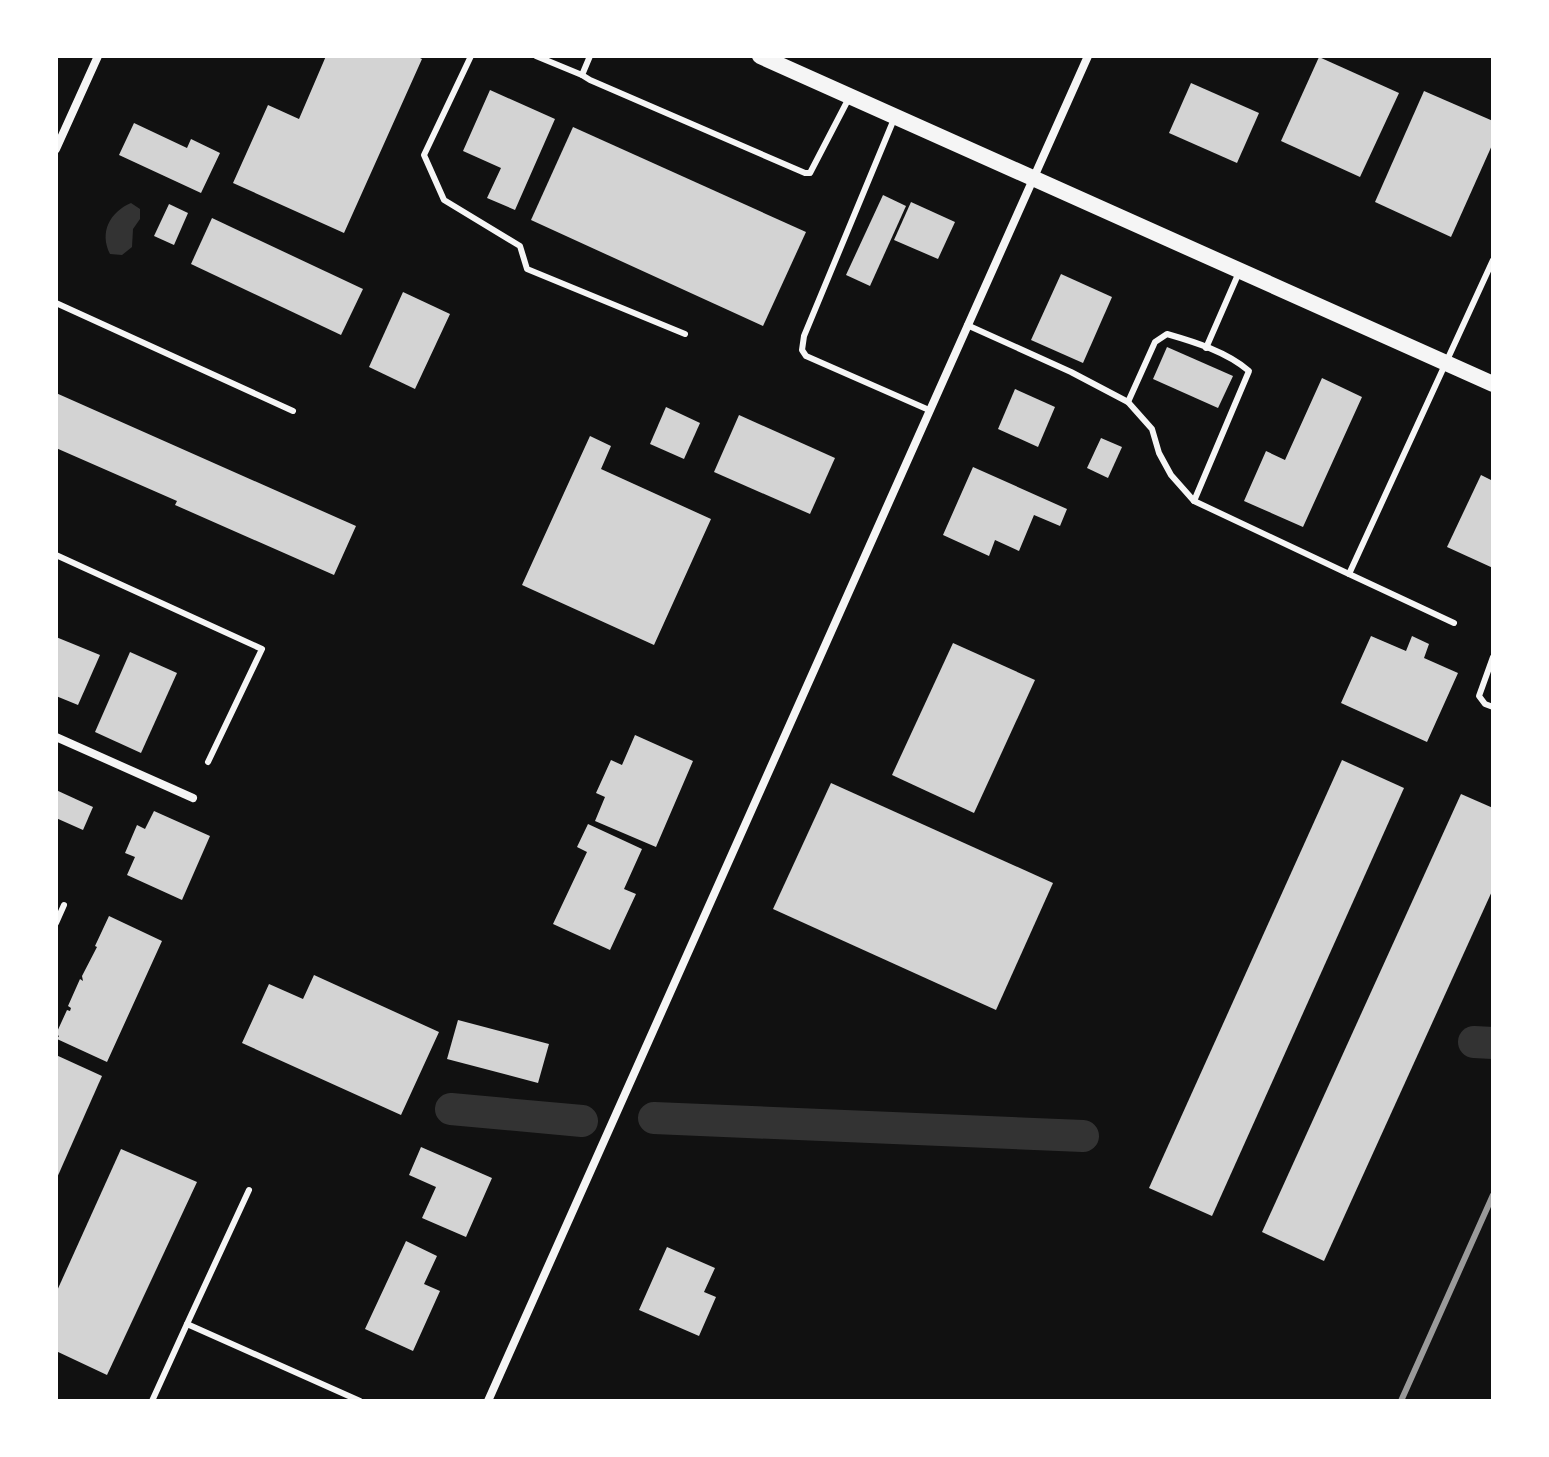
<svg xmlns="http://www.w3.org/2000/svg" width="1549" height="1457" font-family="'Varela Round',sans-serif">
  <rect width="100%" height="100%" fill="#111"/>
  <!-- water -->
  <path fill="#333" d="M131,203L140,209V219L133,229L132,247L122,255L110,254C99,232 110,212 131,203Z"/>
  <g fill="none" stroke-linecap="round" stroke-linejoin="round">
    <!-- canal -->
    <g stroke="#333" stroke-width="32">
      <polyline points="1474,1042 1493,1043"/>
      <polyline points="451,1109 582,1121"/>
      <polyline points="654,1118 1083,1136"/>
    </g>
  </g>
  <!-- building -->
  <g fill="#d3d3d3">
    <polygon points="326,56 416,56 422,59 344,233 233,183 268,105 299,119"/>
    <polygon points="1319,57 1399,93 1360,177 1281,141"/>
    <polygon points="1191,83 1259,113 1237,163 1169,133"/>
    <polygon points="490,90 555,119 515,210 487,198 501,168 463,151"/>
    <polygon points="1424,91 1493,121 1493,143 1451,237 1375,202"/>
    <polygon points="134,123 187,148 191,139 220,153 201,193 119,155"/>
    <polygon points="573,127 806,232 763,326 531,220"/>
    <polygon points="883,195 906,206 870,286 846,275"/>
    <polygon points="911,202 955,222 938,259 894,240"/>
    <polygon points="169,204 188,213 174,245 154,236"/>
    <polygon points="212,218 363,289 341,335 191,264"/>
    <polygon points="1061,274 1112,297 1083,363 1031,340"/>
    <polygon points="403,292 450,314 415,389 369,367"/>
    <polygon points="1167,347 1233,376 1218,408 1153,379"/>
    <polygon points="1322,378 1362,397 1303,527 1244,501 1266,451 1285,460"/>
    <polygon points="1015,389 1055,407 1038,447 998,429"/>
    <polygon points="56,393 356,526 334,575 175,505 177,501 56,448"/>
    <polygon points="666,407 700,423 684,459 650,444"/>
    <polygon points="739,415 835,458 810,514 714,472"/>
    <polygon points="590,436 611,446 601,469 711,519 654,645 522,585"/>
    <polygon points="1101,438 1122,447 1108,478 1087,468"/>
    <polygon points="973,467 1067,509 1060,526 1034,515 1019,551 995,540 989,556 943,535"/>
    <polygon points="1481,475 1493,481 1493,568 1447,547"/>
    <polygon points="1371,636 1406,651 1412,636 1429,644 1424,658 1458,673 1427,742 1341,703"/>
    <polygon points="56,637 100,655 78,705 56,696"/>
    <polygon points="953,643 1035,680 974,813 892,775"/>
    <polygon points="130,652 177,673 141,753 95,732"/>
    <polygon points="635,735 693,761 656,847 595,821 605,797 596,793 611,760 622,765"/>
    <polygon points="1342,760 1404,788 1212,1216 1149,1188"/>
    <polygon points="831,783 1053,883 996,1010 773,909"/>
    <polygon points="56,790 93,807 83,830 56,818"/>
    <polygon points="1461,794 1493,808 1493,889 1324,1261 1262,1232"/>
    <polygon points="154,811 210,836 182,900 127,875 135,857 125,853 137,825 145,829"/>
    <polygon points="588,824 642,849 624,889 636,894 610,950 553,924 587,852 577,847"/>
    <polygon points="109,916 162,941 107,1062 57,1039 59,1036 56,1034 67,1010 70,1011 71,1008 68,1006 80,979 83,981 82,976 97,947 95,946"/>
    <polygon points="314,975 439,1032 401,1115 242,1043 269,984 303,999"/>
    <polygon points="458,1020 549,1044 538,1083 447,1059"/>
    <polygon points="56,1055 102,1076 56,1180"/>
    <polygon points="421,1147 492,1178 466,1237 422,1218 436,1187 409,1175"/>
    <polygon points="121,1149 197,1182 107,1375 56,1351 56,1293"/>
    <polygon points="406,1241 437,1256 424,1284 440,1291 413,1351 365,1329"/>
    <polygon points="667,1247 715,1268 704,1292 716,1297 699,1336 639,1310"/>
  </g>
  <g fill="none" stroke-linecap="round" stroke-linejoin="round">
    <!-- service -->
    <g stroke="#f5f5f5" stroke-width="6">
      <polyline points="471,56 424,155 444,200 520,246 527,269 685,334"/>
      <polyline points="536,56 582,75"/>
      <polyline points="590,56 582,75 590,80 805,173 810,173 850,96"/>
      <polyline points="894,119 804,336 802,350 806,356 929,410"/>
      <polyline points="56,303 293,411"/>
      <polyline points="967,325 1071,372 1128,402 1152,429 1159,453 1171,475 1194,501 1349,574"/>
      <polyline points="1206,348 1240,270"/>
      <path d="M1128,402L1155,342L1167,334C1195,342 1227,352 1249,371L1194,501"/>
      <polyline points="56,555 262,649 208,762"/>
      <polyline points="1454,623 1349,574 1493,260"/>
      <polyline points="1493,657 1479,696 1485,704 1493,707"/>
      <polyline points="56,923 64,905"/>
      <polyline points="187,1324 249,1190"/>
      <polyline points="152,1401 187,1324 360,1401"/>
    </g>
    <!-- minor -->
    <g stroke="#f5f5f5" stroke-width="8">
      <polyline points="56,149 98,56"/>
      <polyline points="56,737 193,798"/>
      <polyline points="488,1401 1088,56"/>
    </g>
    <!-- secondary -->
    <polyline stroke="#f5f5f5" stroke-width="16" points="760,56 1493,384"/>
    <!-- rail -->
    <polyline stroke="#9a9a9a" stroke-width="6" points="1401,1401 1493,1195"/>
  </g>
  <!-- border -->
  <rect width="1549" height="1457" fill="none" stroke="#ffffff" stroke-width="116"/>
</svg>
